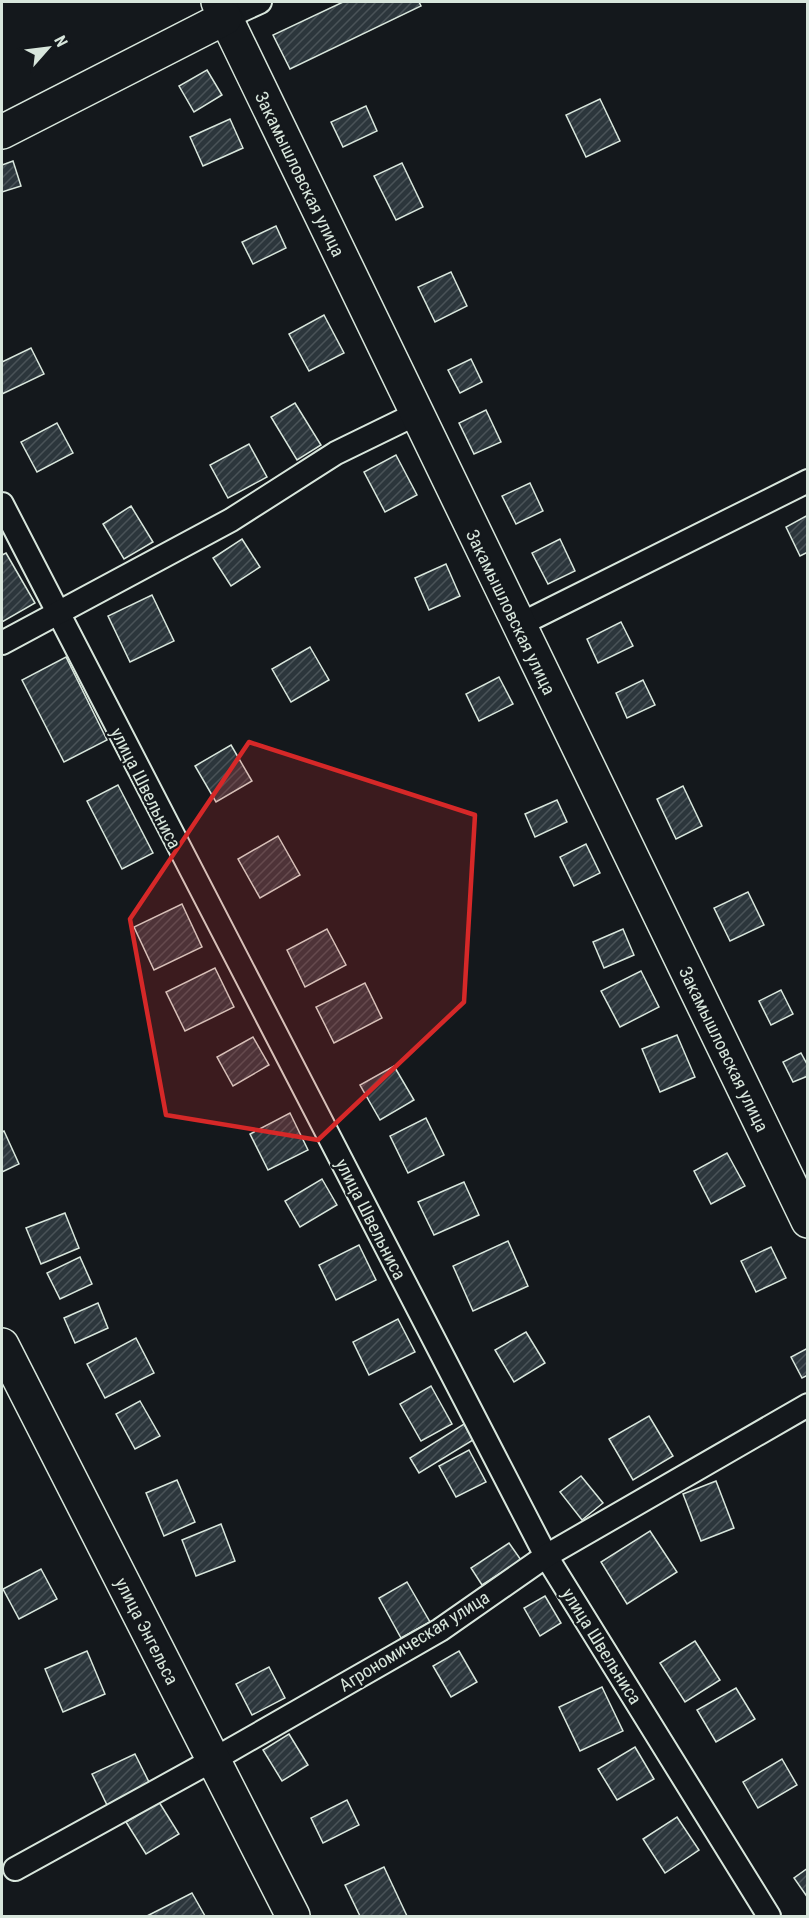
<svg xmlns="http://www.w3.org/2000/svg" width="809" height="1918" font-family="'Roboto Condensed',sans-serif">
  <defs>
    <pattern id="building-hatch" width="6" height="6" patternUnits="userSpaceOnUse" patternTransform="scale(1.5)"><rect width="6" height="6" fill="#2c363c"/><path d="M-1 1l2-2M0 6l6-6M5 7l2-2" fill="none" stroke="#4a5358"/></pattern>
  </defs>
  <rect width="100%" height="100%" fill="#14181c"/>
  <!-- building -->
  <g fill="url(#building-hatch)" stroke="#d8e6dc" stroke-width="1.5">
    <polygon points="343,2 419,2 421,6 290,69 273,35"/>
    <polygon points="207,70 222,95 194,112 179,86"/>
    <polygon points="600,99 620,141 586,157 566,115"/>
    <polygon points="366,106 377,131 343,147 331,122"/>
    <polygon points="230,119 243,148 203,166 190,137"/>
    <polygon points="13,161 21,186 2,192 2,165"/>
    <polygon points="402,163 423,207 396,220 374,176"/>
    <polygon points="276,226 286,248 253,264 242,242"/>
    <polygon points="451,272 467,306 435,322 418,287"/>
    <polygon points="324,315 344,353 309,371 289,334"/>
    <polygon points="31,348 44,374 2,394 2,362"/>
    <polygon points="471,359 482,382 460,393 448,370"/>
    <polygon points="295,403 321,445 297,460 271,417"/>
    <polygon points="486,410 501,442 474,454 459,423"/>
    <polygon points="57,423 73,453 37,472 21,442"/>
    <polygon points="249,444 267,477 228,498 210,465"/>
    <polygon points="396,455 417,495 385,512 364,472"/>
    <polygon points="530,483 543,511 516,524 502,496"/>
    <polygon points="131,506 153,542 124,559 103,524"/>
    <polygon points="808,515 808,552 800,556 786,527"/>
    <polygon points="242,539 260,567 231,586 213,558"/>
    <polygon points="560,539 575,571 548,584 532,553"/>
    <polygon points="6,553 35,603 2,622 2,555"/>
    <polygon points="446,564 460,596 429,610 415,578"/>
    <polygon points="152,595 174,641 130,662 108,616"/>
    <polygon points="621,622 633,646 598,663 587,639"/>
    <polygon points="310,647 329,680 291,702 272,669"/>
    <polygon points="66,657 107,740 64,762 22,680"/>
    <polygon points="499,677 513,704 479,721 466,694"/>
    <polygon points="643,680 655,705 627,718 616,693"/>
    <polygon points="231,745 252,781 216,802 195,766"/>
    <polygon points="118,785 153,853 122,869 87,801"/>
    <polygon points="683,786 702,826 676,839 657,799"/>
    <polygon points="557,800 567,822 535,837 525,814"/>
    <polygon points="278,836 300,875 260,898 238,859"/>
    <polygon points="586,844 600,873 574,886 560,857"/>
    <polygon points="748,892 764,925 730,941 714,908"/>
    <polygon points="182,904 202,947 154,970 134,927"/>
    <polygon points="327,929 346,965 305,987 287,950"/>
    <polygon points="623,929 634,955 604,968 593,942"/>
    <polygon points="215,968 234,1007 185,1031 166,992"/>
    <polygon points="641,971 659,1007 620,1027 601,991"/>
    <polygon points="365,983 382,1018 334,1043 316,1007"/>
    <polygon points="781,990 793,1014 771,1025 759,1001"/>
    <polygon points="677,1035 695,1077 660,1092 642,1049"/>
    <polygon points="253,1037 269,1065 233,1086 217,1057"/>
    <polygon points="801,1053 808,1066 808,1076 793,1082 783,1062"/>
    <polygon points="394,1066 414,1100 380,1120 360,1085"/>
    <polygon points="290,1113 308,1150 268,1170 250,1134"/>
    <polygon points="426,1118 444,1155 408,1173 390,1136"/>
    <polygon points="4,1131 19,1164 2,1172 2,1132"/>
    <polygon points="727,1153 745,1186 711,1204 694,1171"/>
    <polygon points="322,1179 337,1205 300,1227 285,1201"/>
    <polygon points="464,1182 479,1215 434,1235 418,1202"/>
    <polygon points="65,1213 79,1248 41,1264 26,1228"/>
    <polygon points="508,1241 528,1286 473,1311 453,1266"/>
    <polygon points="359,1245 376,1280 336,1300 319,1265"/>
    <polygon points="771,1247 786,1278 756,1292 741,1261"/>
    <polygon points="80,1257 92,1284 60,1299 47,1273"/>
    <polygon points="98,1303 108,1328 75,1343 64,1318"/>
    <polygon points="398,1319 415,1352 369,1375 353,1342"/>
    <polygon points="526,1332 545,1363 514,1382 495,1350"/>
    <polygon points="136,1338 154,1373 105,1398 87,1364"/>
    <polygon points="808,1348 808,1375 802,1378 791,1357"/>
    <polygon points="431,1386 452,1424 421,1441 400,1404"/>
    <polygon points="140,1401 160,1436 135,1449 116,1414"/>
    <polygon points="649,1416 673,1456 633,1480 609,1439"/>
    <polygon points="464,1424 473,1440 419,1473 410,1458"/>
    <polygon points="469,1450 486,1482 456,1497 439,1466"/>
    <polygon points="581,1476 603,1503 582,1520 560,1492"/>
    <polygon points="177,1480 195,1522 164,1536 146,1493"/>
    <polygon points="716,1481 734,1528 701,1541 683,1494"/>
    <polygon points="221,1524 235,1561 196,1576 182,1540"/>
    <polygon points="650,1531 677,1572 627,1604 601,1562"/>
    <polygon points="509,1543 521,1560 482,1585 471,1568"/>
    <polygon points="41,1569 57,1599 19,1619 3,1589"/>
    <polygon points="407,1582 430,1622 401,1638 379,1598"/>
    <polygon points="545,1596 561,1623 540,1636 524,1608"/>
    <polygon points="695,1641 720,1680 685,1702 660,1663"/>
    <polygon points="87,1651 105,1694 63,1712 45,1669"/>
    <polygon points="459,1651 477,1682 451,1697 433,1666"/>
    <polygon points="269,1667 285,1698 252,1715 236,1684"/>
    <polygon points="602,1687 623,1731 580,1751 559,1707"/>
    <polygon points="736,1688 755,1719 716,1742 697,1710"/>
    <polygon points="289,1734 308,1765 282,1781 263,1750"/>
    <polygon points="635,1747 654,1779 617,1800 598,1769"/>
    <polygon points="135,1754 150,1784 107,1805 92,1774"/>
    <polygon points="782,1759 797,1785 758,1808 743,1782"/>
    <polygon points="347,1800 359,1825 323,1843 311,1818"/>
    <polygon points="159,1802 179,1834 146,1854 126,1822"/>
    <polygon points="677,1817 699,1850 665,1873 643,1839"/>
    <polygon points="384,1867 407,1916 360,1916 345,1885"/>
    <polygon points="808,1868 808,1898 794,1878"/>
    <polygon points="192,1893 205,1916 147,1916"/>
  </g>
  <g fill="none" stroke-linecap="round" stroke-linejoin="round">
    <!-- street casing -->
    <g stroke="#d8e6dc" stroke-width="26">
      <g id="street">
        <polyline points="225,18 260,2"/>
        <polyline points="2,504 546,1556 769,1916"/>
        <polyline points="517,626 808,481"/>
        <polyline points="2,643 231,520 336,453 416,414"/>
        <polyline points="15,1869 213,1760 440,1630 546,1556 808,1405"/>
      </g>
    </g>
    <!-- secondary casing -->
    <g stroke="#d8e6dc" stroke-width="36">
      <g id="secondary">
        <polyline points="218,2 808,1221"/>
        <polyline points="2,132 225,18"/>
      </g>
    </g>
    <!-- primary casing -->
    <g stroke="#d8e6dc" stroke-width="36">
      <polyline id="primary" points="2,1345 293,1916"/>
    </g>
    <!-- street -->
    <use href="#street" stroke="#14181c" stroke-width="22"/>
    <!-- secondary -->
    <use href="#secondary" stroke="#14181c" stroke-width="33"/>
    <!-- primary -->
    <use href="#primary" stroke="#14181c" stroke-width="33"/>
  </g>
  <!-- marked area -->
  <path fill="#d62828" fill-opacity="0.2" stroke="#d62828" stroke-width="4.5" stroke-linejoin="round" d="M249,742L475,815L464,1002L318,1140L166,1115L130,919Z"/>
  <g text-anchor="middle" dominant-baseline="central" stroke-width="4.5" stroke-linejoin="round" paint-order="stroke">
    <!-- street labels -->
    <g font-size="18" fill="#d8e6dc" stroke="#14181c">
      <text transform="translate(300 174) rotate(64)">Закамышловская улица</text>
      <text transform="translate(511 612) rotate(64)">Закамышловская улица</text>
      <text transform="translate(146 788) rotate(63)">улица Швельниса</text>
      <text transform="translate(724 1049) rotate(64)">Закамышловская улица</text>
      <text transform="translate(371 1219) rotate(63)">улица Швельниса</text>
      <text transform="translate(147 1631) rotate(63)">улица Энгельса</text>
      <text transform="translate(414 1641) rotate(-32)">Агрономическая улица</text>
      <text transform="translate(602 1646) rotate(58)">улица Швельниса</text>
    </g>
  </g>
  <!-- border -->
  <rect width="809" height="1918" fill="none" stroke="#d8e6dc" stroke-width="6"/>
  <!-- north arrow -->
  <g transform="translate(48 48) rotate(62)" stroke="#14181c" stroke-width="4.5" paint-order="stroke">
  <path d="M0-4.5L10 22L0 15L-10 22Z" fill="#d8e6dc"/>
  <text y="-9" font-size="16" font-weight="bold" text-anchor="middle" fill="#d8e6dc">N</text>
  </g>
</svg>
